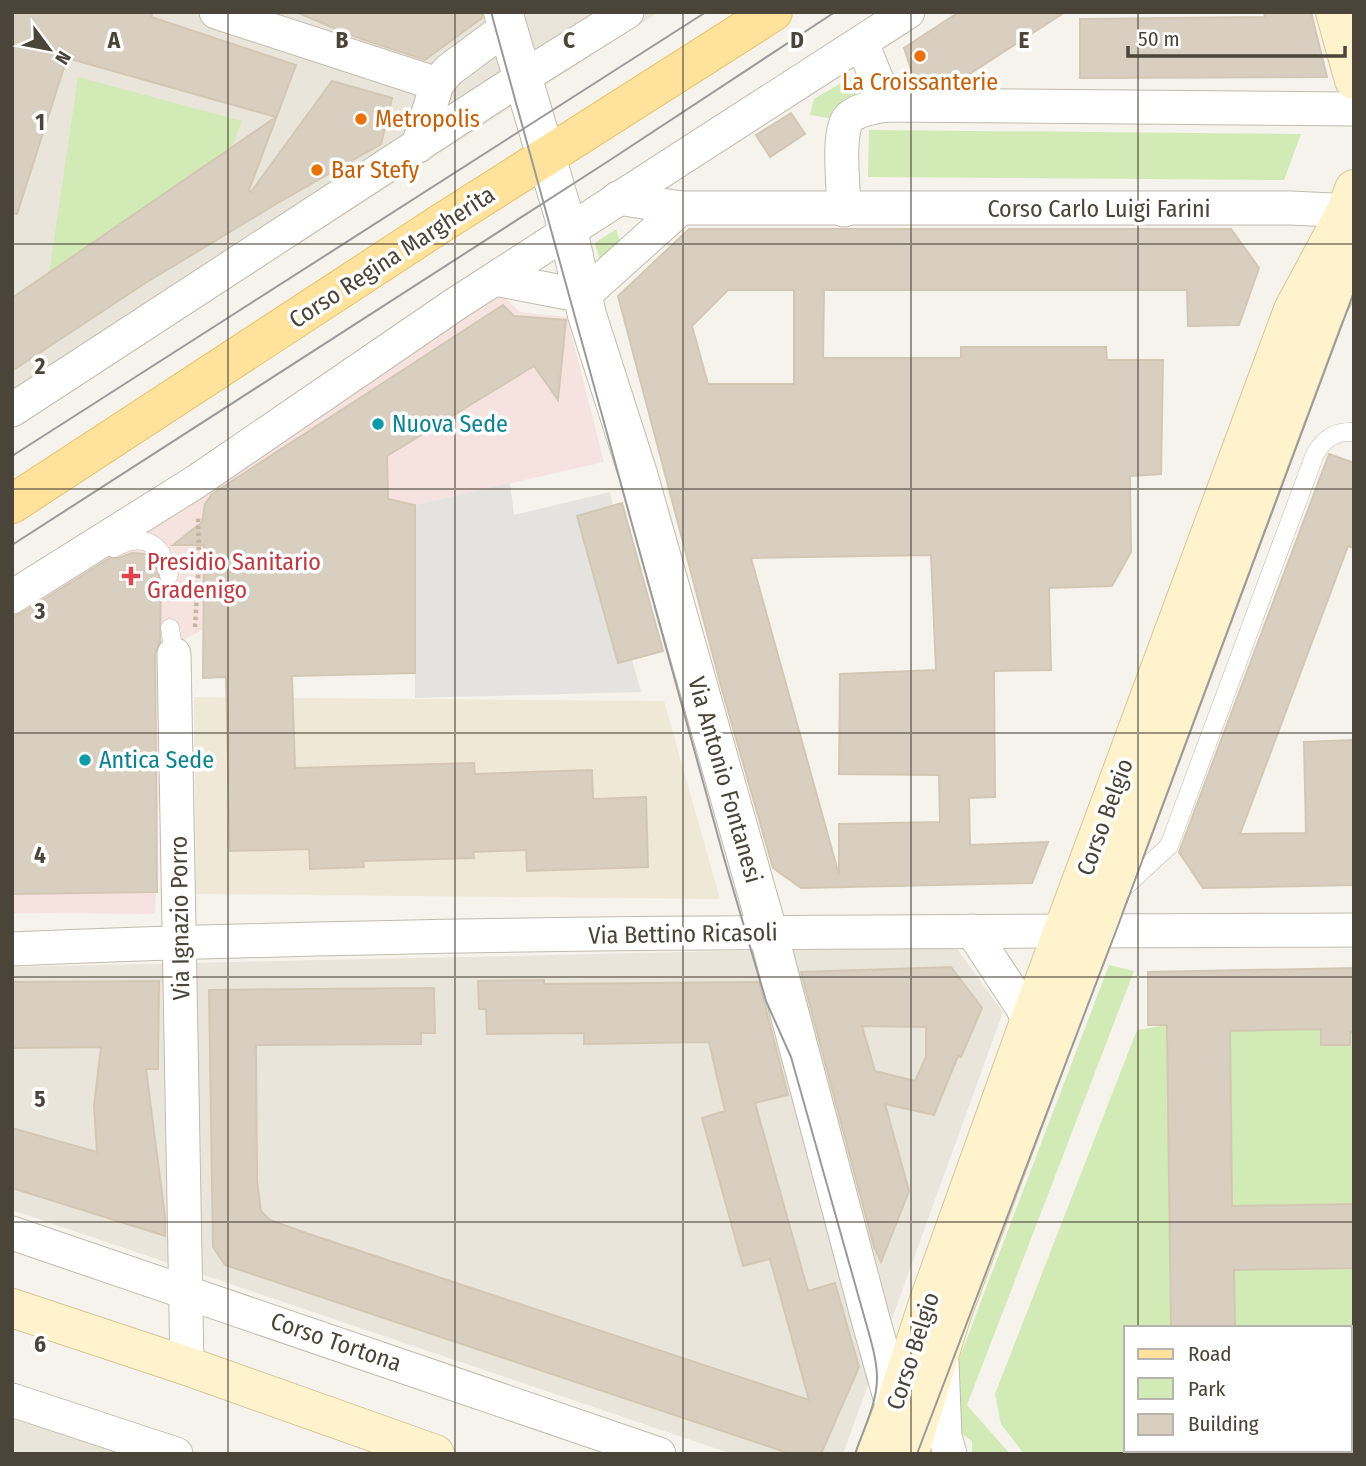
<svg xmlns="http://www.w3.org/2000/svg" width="1366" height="1466" font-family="'Fira Sans Condensed',sans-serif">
  <rect width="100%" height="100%" fill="#f6f3ec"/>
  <!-- residential -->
  <g fill="#eae5da">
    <polygon points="12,12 659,12 12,429"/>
    <polygon points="955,946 1003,1012 843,1454 732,1454 12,1210 12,967"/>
    <polygon points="12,1406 153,1454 12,1454"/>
  </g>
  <!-- education -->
  <polygon fill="#efe8d6" points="194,697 664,701 720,899 196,894"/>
  <!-- medical -->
  <polygon fill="#f6e3e0" points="495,289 520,312 567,317 604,462 415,505 388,499 274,501 204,546 202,630 164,651 155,914 12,913 12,606"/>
  <!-- green -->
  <g fill="#d2eab5">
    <polygon points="78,77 242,121 231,148 49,274"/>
    <polygon points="851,77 858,99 834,108 829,118 810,115 814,99"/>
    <polygon points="869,130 1301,134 1284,180 868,177"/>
    <polygon points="616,229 622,247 601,265 595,243"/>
    <polygon points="1109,965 1134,971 967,1405 1010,1454 972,1454 972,1441 961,1433 953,1413 961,1398 950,1383"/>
    <polygon points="1167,1025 1171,1328 1126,1328 1126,1450 1173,1450 1173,1454 1024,1454 1001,1424 995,1394 1137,1030"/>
    <polygon points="1230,1025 1354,1031 1354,1204 1232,1206"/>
    <polygon points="1354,1268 1354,1449 1350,1449 1350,1328 1235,1328 1234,1270"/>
  </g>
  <!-- parking -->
  <polygon fill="#e5e3e0" points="510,483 514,515 610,492 613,506 577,517 618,663 632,660 641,692 415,698 415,505"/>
  <!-- building -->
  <g fill="#d8cfc1" stroke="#d3c7b4" stroke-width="2" fill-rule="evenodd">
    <polygon points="12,12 153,12 151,17 296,65 249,190 251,192 332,81 392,98 381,144 276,204 147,282 12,371 12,298 276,117 67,58 17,214 12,213"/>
    <polygon points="296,12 482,12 482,18 425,60 353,36"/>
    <polygon points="959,12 1065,12 968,75 913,75 904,48"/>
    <polygon points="1264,12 1311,12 1327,77 1080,78 1080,19 1265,17"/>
    <polygon points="791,113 805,134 770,157 756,135"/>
    <path d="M689,229H1231L1259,268L1239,325L1188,326L1187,290H824L823,358H961V347H1106L1107,360H1163L1161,474L1130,476L1131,552L1112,586L1049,588L1051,670L994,671L995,797L969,798L970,845L1048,842L1032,883L801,888L773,868L721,686L618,296ZM728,290H794V384H708L692,326ZM931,555L936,670L840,674L839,774L939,775L940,822L839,824V875L751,558Z"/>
    <polygon points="503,305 514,316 566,320 558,400 534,366 387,456 388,499 415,505 415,673 292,676 295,768 474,763 475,774 592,770 593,799 646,797 648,867 527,871 526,850 473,852 474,858 363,861 364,867 310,869 309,849 230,851 226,677 203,678 204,545 173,545 202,522 205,504 212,494"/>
    <polygon points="1329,454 1354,463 1354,548 1348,546 1240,834 1306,833 1304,742 1354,740 1354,885 1203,888 1179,852"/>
    <polygon points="622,503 663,651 618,663 577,516"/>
    <polygon points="132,553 146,554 155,562 161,583 160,642 155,654 157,892 12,894 12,617 22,613 110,558 119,558"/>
    <path d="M951,967L982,1008L961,1057L958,1056L934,1115L885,1104L909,1191L881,1262L874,1247L801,972ZM862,1026L926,1027V1057L915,1081L875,1071Z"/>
    <polygon points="1354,968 1354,1032 1350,1032 1350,1045 1321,1045 1321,1029 1230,1031 1232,1206 1354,1204 1354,1268 1234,1270 1235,1328 1171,1328 1167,1025 1148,1025 1148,972"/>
    <polygon points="544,980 544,984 759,982 788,1095 755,1103 808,1291 835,1283 859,1367 821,1454 791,1454 225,1265 213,1247 209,990 434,988 435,1033 421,1033 421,1044 256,1045 257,1181 261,1211 270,1220 306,1233 809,1400 770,1259 743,1266 702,1118 725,1111 709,1042 584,1044 584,1033 487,1034 486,1009 479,1009 478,981"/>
    <polygon points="159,981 158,1069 146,1069 165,1217 165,1236 12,1188 12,1128 97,1152 94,1106 101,1047 12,1048 12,982"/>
  </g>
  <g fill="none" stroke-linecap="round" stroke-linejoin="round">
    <!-- service casing -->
    <g stroke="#c2bbae" stroke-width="19">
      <g id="service">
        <path d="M114,548C131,538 149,536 161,553"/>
        <polyline points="166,563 169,575"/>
        <polyline points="170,628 174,654"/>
        <path d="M1118,893L1169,846L1315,454C1325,438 1335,431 1354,432"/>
      </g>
    </g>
    <!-- minor casing -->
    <g stroke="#c2bbae" stroke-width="35">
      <g id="minor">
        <polyline points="216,12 437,84"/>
        <polyline points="862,43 887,105"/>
        <polyline points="418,146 437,84 449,70 507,27"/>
        <polyline points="618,198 681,208 1290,208 1354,211"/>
        <path d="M844,210C844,190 836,128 850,117C859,109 876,107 887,105L1354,109"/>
        <polyline points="495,279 583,296 681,208"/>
        <polyline points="12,410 504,89 627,12"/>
        <polyline points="12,597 197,481 454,305 908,12"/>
        <polyline points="174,654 187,1366"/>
        <polyline points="972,931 1022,1007 1029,1022"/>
        <path d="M12,949C459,930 907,932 1354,930"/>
        <polyline points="12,1233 659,1454"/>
        <polyline points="942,1362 945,1436 950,1454"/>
        <polyline points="12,1400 176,1454"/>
      </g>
    </g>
    <!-- tertiary casing -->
    <g stroke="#c2bbae" stroke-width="40">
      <polyline id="tertiary" points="503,12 568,230 587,315 638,474 768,932 871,1321 895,1406"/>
    </g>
    <!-- secondary casing -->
    <g stroke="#d6c79b" stroke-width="40">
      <g id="secondary">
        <polyline points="1335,12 1354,80"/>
        <polyline points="12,1308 187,1366 435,1454"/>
        <polyline points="876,1454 895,1406 927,1306 1029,1022 1293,310 1346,211 1354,189"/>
        <polyline points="909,1454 952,1314 1324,314 1354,258"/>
      </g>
    </g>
    <!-- primary casing -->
    <g stroke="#e6c16a" stroke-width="40">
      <polyline id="primary" points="12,504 440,224 773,12"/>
    </g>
    <!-- path -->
    <polyline stroke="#c4b79f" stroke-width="4.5" stroke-dasharray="3.5 3.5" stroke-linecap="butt" points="195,627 199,562 198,517"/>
    <!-- service -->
    <use href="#service" stroke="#fff" stroke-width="18"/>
    <!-- minor -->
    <use href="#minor" stroke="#fff" stroke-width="33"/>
    <!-- tertiary -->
    <use href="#tertiary" stroke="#fff" stroke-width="38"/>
    <!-- secondary -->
    <use href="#secondary" stroke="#fff3cd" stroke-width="38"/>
    <!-- primary -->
    <use href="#primary" stroke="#ffe39c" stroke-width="38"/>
    <!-- tram -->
    <g stroke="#9a9a9a" stroke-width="2">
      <path d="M491,12L724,858L766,1001L791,1057L866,1323C871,1341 877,1360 877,1378C877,1404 863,1430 855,1454"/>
      <polyline points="12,456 706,12"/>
      <polyline points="12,545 607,162 835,12"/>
      <polyline points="917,1454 1116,931 1354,292"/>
    </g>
  </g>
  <!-- grid -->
  <path fill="none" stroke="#4b4439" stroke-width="2" stroke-opacity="0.55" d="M228,12V1454M455,12V1454M683,12V1454M911,12V1454M1138,12V1328M12,244H1354M12,489H1354M12,733H1354M12,977H1354M12,1222H1354M1138,1450V1454"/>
  <!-- markers -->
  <g fill="#e8710a" stroke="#fff" stroke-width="2.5">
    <circle cx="920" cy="56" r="7"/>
    <circle cx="361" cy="119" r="7"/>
    <circle cx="317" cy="170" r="7"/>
  </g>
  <g fill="#0f9aa8" stroke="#fff" stroke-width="2.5">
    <circle cx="378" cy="424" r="7"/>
    <circle cx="85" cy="760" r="7"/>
  </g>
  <path fill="#e0444e" stroke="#fff" stroke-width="2.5" d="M127.5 565.5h7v7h7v7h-7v7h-7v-7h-7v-7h7z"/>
  <g text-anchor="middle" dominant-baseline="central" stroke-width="7" stroke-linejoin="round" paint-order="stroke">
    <!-- food labels -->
    <g font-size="24" fill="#c56008" stroke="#fff" text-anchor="start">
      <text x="920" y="82" text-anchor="middle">La Croissanterie</text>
      <text x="375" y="119">Metropolis</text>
      <text x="331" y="170">Bar Stefy</text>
    </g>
    <!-- street labels -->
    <g font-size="24" fill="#4b4439" stroke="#fff">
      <text x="1099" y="209">Corso Carlo Luigi Farini</text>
      <text transform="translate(392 257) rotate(-33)">Corso Regina Margherita</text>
      <text transform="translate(725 780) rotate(74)">Via Antonio Fontanesi</text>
      <text transform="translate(1105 817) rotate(-70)">Corso Belgio</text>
      <text transform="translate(180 918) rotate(-91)">Via Ignazio Porro</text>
      <text transform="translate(683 934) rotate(-1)">Via Bettino Ricasoli</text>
      <text transform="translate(336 1342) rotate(19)">Corso Tortona</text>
      <text transform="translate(913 1351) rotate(-72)">Corso Belgio</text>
    </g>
    <!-- culture labels -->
    <g font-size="24" fill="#0d838f" stroke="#fff" text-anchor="start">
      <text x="392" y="424">Nuova Sede</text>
      <text x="99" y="760">Antica Sede</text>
    </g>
    <!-- health labels -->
    <g font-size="24" fill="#be3a42" stroke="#fff" text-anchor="start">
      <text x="147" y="562">Presidio Sanitario<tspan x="147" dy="28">Gradenigo</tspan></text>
    </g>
  </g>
  <g font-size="23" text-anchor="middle" font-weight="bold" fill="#4b4439" stroke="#fff" stroke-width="7" stroke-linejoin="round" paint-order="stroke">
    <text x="114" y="48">A</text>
    <text x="342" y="48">B</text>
    <text x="569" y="48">C</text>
    <text x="797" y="48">D</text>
    <text x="1024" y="48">E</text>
    <text x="40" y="130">1</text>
    <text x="40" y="374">2</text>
    <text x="40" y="619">3</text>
    <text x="40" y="863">4</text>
    <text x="40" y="1107">5</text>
    <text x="40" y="1352">6</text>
  </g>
  <!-- border -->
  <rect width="1366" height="1466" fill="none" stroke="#4b4439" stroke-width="28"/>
  <!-- legend -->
  <rect x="1124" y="1326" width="228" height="126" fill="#ffffff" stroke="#b7b4b0" stroke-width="2"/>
  <rect x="1138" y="1349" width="35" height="10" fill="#ffe39c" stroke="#b7b4b0" stroke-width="2"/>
  <text x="1188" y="1361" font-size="21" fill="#4b4439">Road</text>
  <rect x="1138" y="1378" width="35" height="21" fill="#d2eab5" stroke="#b7b4b0" stroke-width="2"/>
  <text x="1188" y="1396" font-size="21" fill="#4b4439">Park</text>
  <rect x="1138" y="1414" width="35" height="21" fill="#d8cfc1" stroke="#b7b4b0" stroke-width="2"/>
  <text x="1188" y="1431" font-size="21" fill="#4b4439">Building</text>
  <!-- north arrow -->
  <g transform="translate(49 49) rotate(122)" stroke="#ffffff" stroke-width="5" paint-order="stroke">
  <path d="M0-5L12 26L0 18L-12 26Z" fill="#4b4439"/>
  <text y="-10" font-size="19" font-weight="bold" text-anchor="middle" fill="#4b4439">N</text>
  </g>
  <!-- scale -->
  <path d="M1128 46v10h217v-10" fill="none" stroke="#4b4439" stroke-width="3.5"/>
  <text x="1138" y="46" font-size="21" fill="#4b4439" stroke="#ffffff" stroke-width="5" paint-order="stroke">50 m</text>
</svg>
